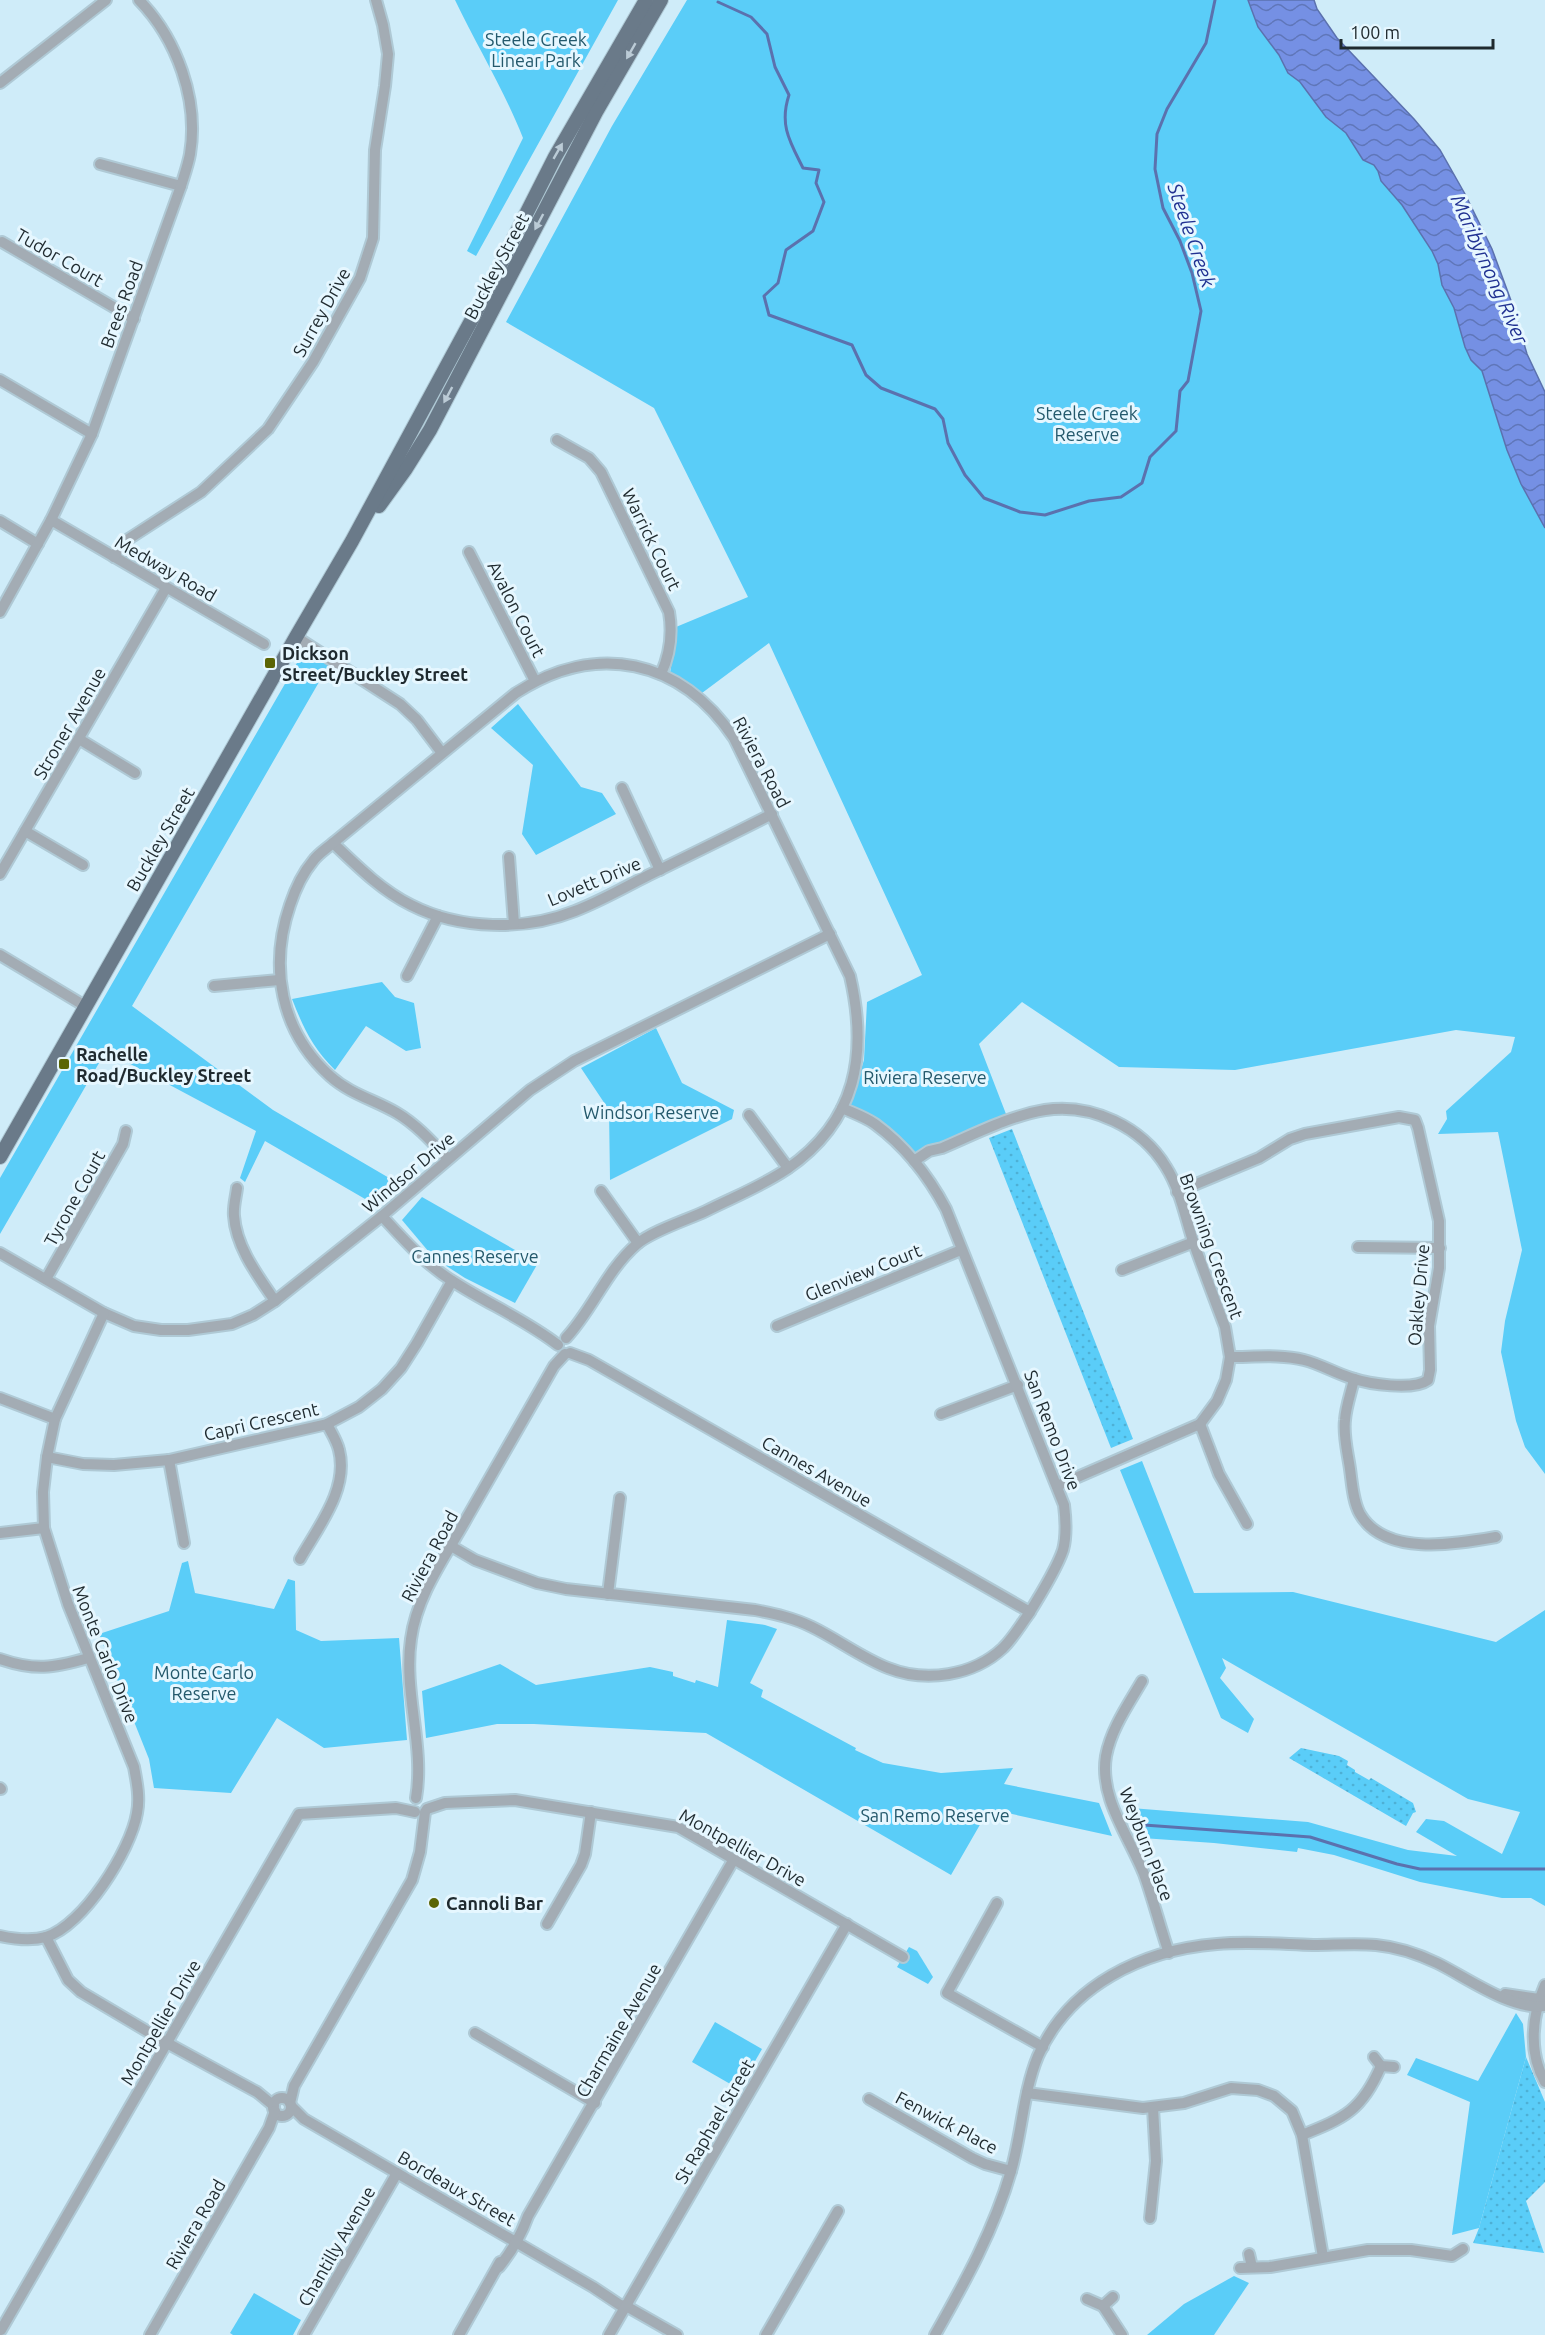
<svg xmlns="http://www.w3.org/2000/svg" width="1545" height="2335" font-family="Ubuntu,sans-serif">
  <defs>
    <pattern id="grass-dots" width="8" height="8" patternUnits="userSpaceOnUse" patternTransform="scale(1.5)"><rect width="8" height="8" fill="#5acdf8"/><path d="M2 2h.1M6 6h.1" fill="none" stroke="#4eb0d5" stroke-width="1.8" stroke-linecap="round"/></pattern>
    <pattern id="water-waves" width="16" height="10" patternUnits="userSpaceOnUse" patternTransform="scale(1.5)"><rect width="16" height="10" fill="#7590e4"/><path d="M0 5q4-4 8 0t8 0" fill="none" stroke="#5f76b9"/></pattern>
  </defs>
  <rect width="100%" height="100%" fill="#cfecf9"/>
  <!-- grass -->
  <g fill="url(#grass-dots)">
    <polygon points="1012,1129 1133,1439 1111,1448 989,1138"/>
    <polygon points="1301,1748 1339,1756 1348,1761 1347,1765 1355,1770 1355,1772 1369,1780 1371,1778 1413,1803 1416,1812 1413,1813 1406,1826 1289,1758"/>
    <polygon points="1526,2057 1545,2102 1545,2182 1526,2201 1544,2253 1473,2243 1479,2228"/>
  </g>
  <!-- park -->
  <g fill="#5acdf8">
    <path d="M455,0H618L476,256L467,251L523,138C504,90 477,46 455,0Z"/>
    <polygon points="687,0 1248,0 1258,27 1279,55 1288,73 1300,82 1326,117 1346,133 1363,160 1374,165 1378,171 1381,181 1402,205 1432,251 1438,264 1442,285 1454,308 1465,347 1471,360 1482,371 1507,450 1521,484 1545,528 1545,1474 1525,1447 1516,1421 1501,1352 1505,1321 1522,1250 1498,1132 1438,1134 1447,1119 1446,1111 1511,1052 1515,1037 1456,1030 1235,1070 1119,1067 1022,1002 979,1044 1006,1114 917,1155 877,1120 850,1105 864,1060 867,1002 922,975 769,643 702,693 670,674 676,627 748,597 654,408 506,322 612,126"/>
    <polygon points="305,649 330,663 132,1006 273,1110 396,1182 372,1203 265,1141 245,1182 240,1178 256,1131 106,1051 0,1234 0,1178"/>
    <polygon points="518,704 581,787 602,793 616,814 536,855 522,834 533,765 491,728"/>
    <path d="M382,982L395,997L414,1003L421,1048L406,1051L366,1026L335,1070C312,1047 304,1029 292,999Z"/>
    <polygon points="656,1028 682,1083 734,1110 732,1119 610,1180 609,1110 581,1068"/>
    <polygon points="422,1197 538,1263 515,1303 465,1278 434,1258 402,1220"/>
    <polygon points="1142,1461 1194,1593 1293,1592 1496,1642 1545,1610 1545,1906 1531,1898 1502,1898 1420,1882 1334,1855 1298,1848 1297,1852 1214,1843 1142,1838 1131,1813 1131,1808 1308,1822 1408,1850 1457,1856 1416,1832 1426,1819 1444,1821 1502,1854 1520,1812 1468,1799 1222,1658 1226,1668 1220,1678 1254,1719 1248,1733 1221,1718 1120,1470"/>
    <polygon points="188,1561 195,1593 274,1609 288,1579 295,1581 296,1630 321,1641 399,1638 407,1740 324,1748 277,1718 231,1793 154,1788 149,1759 99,1634 169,1611 182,1563"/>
    <polygon points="727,1620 765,1625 777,1629 750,1683 763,1690 761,1697 856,1748 855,1750 883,1763 941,1773 1013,1768 1004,1784 1099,1803 1112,1836 989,1809 951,1875 706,1733 534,1724 497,1724 426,1738 422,1691 500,1664 536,1685 650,1667 673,1672 673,1676 695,1683 696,1680 718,1687"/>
    <polygon points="909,1947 917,1951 933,1977 928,1984 897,1967"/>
    <polygon points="1516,2013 1523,2024 1526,2057 1479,2228 1452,2235 1470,2102 1407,2075 1416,2058 1478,2081"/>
    <polygon points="715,2022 762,2049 739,2089 692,2062"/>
    <polygon points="1234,2276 1249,2283 1214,2335 1147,2335 1184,2304"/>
    <polygon points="254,2293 301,2320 293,2335 233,2335 230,2333"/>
  </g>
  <!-- water -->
  <polygon fill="url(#water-waves)" stroke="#5b71ae" stroke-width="1.5" points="1248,0 1314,0 1317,9 1337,38 1414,119 1440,150 1465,194 1492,249 1513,306 1527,354 1545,392 1545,528 1521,484 1507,450 1482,371 1471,360 1465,347 1454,308 1442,285 1438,264 1432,251 1402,205 1381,181 1378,171 1374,165 1363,160 1346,133 1326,117 1300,82 1288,73 1279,55 1258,27"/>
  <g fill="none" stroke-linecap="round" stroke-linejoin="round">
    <!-- stream -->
    <g stroke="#5b71ae" stroke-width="3">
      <path d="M718,2L751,17L767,34L775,67L789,95C779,125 790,142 803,168L819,170L816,183L824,202L813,231L786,250L778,283L764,296L769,315L852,345L866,375L881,388L935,409L943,419L948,443L965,475L984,498L1020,512L1045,515L1089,501L1121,497L1142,483L1150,457L1176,431L1180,391L1188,381L1201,311L1192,273L1180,241L1163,208L1155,169L1157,134L1167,109L1206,43L1215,0"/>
      <polyline points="1144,1825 1310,1837 1397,1864 1420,1869 1545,1869"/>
    </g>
    <!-- minor casing -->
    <g stroke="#afc9d5" stroke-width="14">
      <g id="minor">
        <polyline points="0,83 106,0"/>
        <polyline points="100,164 181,186"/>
        <polyline points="2,242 134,319"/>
        <polyline points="0,380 92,434"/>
        <path d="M557,440L589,458L601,472L669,612C673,635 670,654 661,674"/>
        <polyline points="51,520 264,644"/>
        <polyline points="0,521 38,544"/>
        <polyline points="469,552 535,681"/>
        <polyline points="114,557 120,546 130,538 201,492 268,429 313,362 360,278 373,238 375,150 385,86 388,54 383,25 376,0"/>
        <path d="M0,612L51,520L92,434L181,186C184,176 188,165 190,154C199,100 177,39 139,0"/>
        <polyline points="296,637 400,704 417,720 442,753"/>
        <polyline points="79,739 135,773"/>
        <polyline points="622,788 660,870"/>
        <polyline points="25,831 83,865"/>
        <path d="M333,843C357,866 381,890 411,905C460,930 525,931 575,911C601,901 625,887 649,875C690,855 731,835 772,814"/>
        <polyline points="509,857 514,924"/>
        <polyline points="0,874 166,588"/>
        <polyline points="0,955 85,1006"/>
        <polyline points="407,976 438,916"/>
        <polyline points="214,986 279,980"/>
        <polyline points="749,1115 788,1168"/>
        <path d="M448,1159C432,1142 417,1125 397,1113C375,1100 350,1094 330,1076C280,1031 269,966 290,905C295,890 302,874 313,861C318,854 326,849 333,843L516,693C596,641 681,659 734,738L850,976C868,1054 857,1121 787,1169C762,1186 734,1197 706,1211C687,1220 652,1231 637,1244C606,1271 593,1309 566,1338"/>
        <path d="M914,1161L929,1151L942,1148C975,1134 1009,1116 1045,1110C1092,1103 1142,1127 1166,1167C1180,1189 1185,1216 1193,1241C1203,1269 1214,1298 1225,1327L1230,1357L1226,1380L1217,1401L1200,1424L1057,1486"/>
        <path d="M237,1188C236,1197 233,1207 234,1216C236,1247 258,1276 275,1301"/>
        <polyline points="601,1191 638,1243"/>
        <path d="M1177,1192L1259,1158L1290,1139L1305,1134L1399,1117L1415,1120L1418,1128L1439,1221V1268L1429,1326L1430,1370L1428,1380C1413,1391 1369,1384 1351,1378C1335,1373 1320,1364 1304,1360C1281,1354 1254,1357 1230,1357"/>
        <path d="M382,1216C404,1240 426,1265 454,1282C488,1304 526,1320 558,1345"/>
        <polyline points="1358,1247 1440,1248"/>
        <polyline points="0,1253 104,1313 134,1326 161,1330 188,1330 232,1324 253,1315 275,1301 382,1216 530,1090 574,1061 830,934"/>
        <polyline points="1122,1270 1194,1242"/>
        <polyline points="46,1279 123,1144 126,1131"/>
        <polyline points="777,1326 961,1250"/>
        <polyline points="570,1353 589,1360 1030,1612"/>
        <path d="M1354,1379C1351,1393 1346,1406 1345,1420C1343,1436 1348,1454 1350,1469C1352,1483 1353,1502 1360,1514C1385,1557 1456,1544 1496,1537"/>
        <polyline points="0,1398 55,1419"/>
        <polyline points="941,1414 1018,1385"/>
        <polyline points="1200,1424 1219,1474 1247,1524"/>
        <polyline points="47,1457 83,1464 114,1465 169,1460 327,1424 359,1407 382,1389 401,1368 417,1343 452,1281"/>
        <polyline points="169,1460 184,1543"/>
        <polyline points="0,1533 44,1528"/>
        <path d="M451,1546L475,1560L537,1583L566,1589L755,1610C775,1614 794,1618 812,1627C837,1639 862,1658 888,1668C926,1683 973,1676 1003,1648C1013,1638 1020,1626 1028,1615C1038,1599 1057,1568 1063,1550C1067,1535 1066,1521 1064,1505L946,1209C929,1177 905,1146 875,1124C865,1117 853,1113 842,1108"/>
        <path d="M300,1559C318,1527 349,1489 339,1450C337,1441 331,1432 327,1424"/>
        <polyline points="608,1594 620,1498"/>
        <path d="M0,1659C35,1671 53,1668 88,1658"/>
        <path d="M1142,1681C1128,1705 1111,1729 1106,1756C1099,1798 1129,1836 1144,1874C1153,1899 1160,1927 1169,1953"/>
        <polyline points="0,1788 1,1789"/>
        <path d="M416,1798C425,1746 403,1692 411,1639C417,1594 446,1556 468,1516C497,1466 525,1416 554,1366L565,1354"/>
        <polyline points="427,1809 445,1803 515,1800 678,1827 903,1957"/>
        <polyline points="997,1903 947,1993 1043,2047"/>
        <polyline points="547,1924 581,1865 585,1854 591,1812"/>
        <path d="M0,1936C14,1939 32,1941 46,1937C83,1926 131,1850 137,1813C140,1798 137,1783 134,1767L68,1604L44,1528L43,1492L47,1457L55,1419L104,1313"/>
        <polyline points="46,1937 68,1980 81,1992 167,2043 257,2092 274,2106"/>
        <path d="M1545,1985C1532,2015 1528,2052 1545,2082"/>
        <polyline points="1505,1994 1539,1999 1545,2003"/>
        <polyline points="475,2033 595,2103"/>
        <polyline points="1374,2057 1381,2066 1394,2067"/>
        <polyline points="1027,2093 1143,2108 1184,2103 1231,2088 1258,2090 1274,2096 1292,2111 1302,2135 1323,2257"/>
        <circle cx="282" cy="2107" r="9"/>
        <polyline points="869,2099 972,2158 985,2164 1011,2171"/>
        <polyline points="290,2103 294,2086 412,1880 420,1852 425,1812"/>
        <polyline points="291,2106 304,2119 593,2287 620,2305 626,2306 677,2335"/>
        <path d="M1302,2135C1345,2118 1362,2110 1381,2066"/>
        <polyline points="1150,2218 1156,2161 1153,2108"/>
        <polyline points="1249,2254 1252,2267"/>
        <path d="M499,2267C512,2251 521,2236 528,2216L734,1859"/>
        <polyline points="1240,2268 1270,2267 1368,2250 1411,2250 1452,2256 1463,2249"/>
        <polyline points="1087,2299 1103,2306 1122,2335"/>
        <polyline points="1103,2306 1113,2297"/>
        <polyline points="1,2330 299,1814 396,1808 415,1812"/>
        <polyline points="150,2335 269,2128 275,2111"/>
        <polyline points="304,2335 397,2173"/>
        <polyline points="459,2335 500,2262"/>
        <polyline points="609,2335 847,1924"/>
        <polyline points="766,2335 838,2211"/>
        <path d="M935,2335C965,2282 994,2230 1011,2171C1022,2133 1023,2092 1038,2056C1069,1985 1143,1950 1217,1944C1249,1941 1281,1944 1313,1945C1334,1945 1356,1943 1376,1945C1397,1947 1418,1954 1437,1963C1466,1977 1512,2011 1545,2006"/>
      </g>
    </g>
    <!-- major casing -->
    <g stroke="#afc9d5" stroke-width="16">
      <g id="major">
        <polyline points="379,506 405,470 430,430 596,112 661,0"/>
        <polyline points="0,1157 296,637 352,541 484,297 555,157 646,0"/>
      </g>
    </g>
    <!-- minor -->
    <use href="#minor" stroke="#a3acb4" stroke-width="10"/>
    <!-- major -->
    <use href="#major" stroke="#6a7a89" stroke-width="14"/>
  </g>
  <!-- one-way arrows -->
  <defs><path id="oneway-solid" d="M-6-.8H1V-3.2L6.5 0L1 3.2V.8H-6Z" transform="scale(1.5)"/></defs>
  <g fill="#bbcbd6">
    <use href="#oneway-solid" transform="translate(631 51) rotate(120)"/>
    <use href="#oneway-solid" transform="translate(558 151) rotate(-60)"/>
    <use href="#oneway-solid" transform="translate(539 222) rotate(118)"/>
    <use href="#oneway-solid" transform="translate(448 395) rotate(118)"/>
  </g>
  <!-- markers -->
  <g fill="#5b6505" stroke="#e6f7ff" stroke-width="2">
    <rect x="264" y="657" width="12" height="12" rx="3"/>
    <rect x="58" y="1058" width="12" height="12" rx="3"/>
    <circle cx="434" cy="1903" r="6"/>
  </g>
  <g text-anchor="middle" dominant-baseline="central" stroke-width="6" stroke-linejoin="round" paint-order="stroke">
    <!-- park labels -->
    <g font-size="18" fill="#24596c" stroke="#e6f7ff">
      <text x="536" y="39">Steele Creek<tspan x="536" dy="21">Linear Park</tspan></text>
      <text x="1087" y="413">Steele Creek<tspan x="1087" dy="21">Reserve</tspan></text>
      <text x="925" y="1077">Riviera Reserve</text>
      <text x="651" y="1112">Windsor Reserve</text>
      <text x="475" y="1256">Cannes Reserve</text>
      <text x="204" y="1672">Monte Carlo<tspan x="204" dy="21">Reserve</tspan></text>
      <text x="935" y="1815">San Remo Reserve</text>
    </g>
    <!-- street labels -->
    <g font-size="18" fill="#1f2a2f" stroke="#e6f7ff">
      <text transform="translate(60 257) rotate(30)">Tudor Court</text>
      <text transform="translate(496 266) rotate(-62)">Buckley Street</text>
      <text transform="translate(121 304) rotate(-70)">Brees Road</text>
      <text transform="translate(321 312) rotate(-61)">Surrey Drive</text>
      <text transform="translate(652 539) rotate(64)">Warrick Court</text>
      <text transform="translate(166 568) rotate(30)">Medway Road</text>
      <text transform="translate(517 609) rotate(63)">Avalon Court</text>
      <text transform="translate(69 723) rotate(-60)">Stroner Avenue</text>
      <text transform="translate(762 762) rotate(62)">Riviera Road</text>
      <text transform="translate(160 839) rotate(-60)">Buckley Street</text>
      <text transform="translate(594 881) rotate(-23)">Lovett Drive</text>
      <text transform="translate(408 1172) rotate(-40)">Windsor Drive</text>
      <text transform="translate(74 1198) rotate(-61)">Tyrone Court</text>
      <text transform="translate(1212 1246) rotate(70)">Browning Crescent</text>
      <text transform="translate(863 1272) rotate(-22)">Glenview Court</text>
      <text transform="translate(1418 1295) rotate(-85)">Oakley Drive</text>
      <text transform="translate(261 1421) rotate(-13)">Capri Crescent</text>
      <text transform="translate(1053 1430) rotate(69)">San Remo Drive</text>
      <text transform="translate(817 1471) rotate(30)">Cannes Avenue</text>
      <text transform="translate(429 1556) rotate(-62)">Riviera Road</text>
      <text transform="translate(106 1654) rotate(68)">Monte Carlo Drive</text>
      <text transform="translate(1147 1844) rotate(69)">Weyburn Place</text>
      <text transform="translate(743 1847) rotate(29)">Montpellier Drive</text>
      <text transform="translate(160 2022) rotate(-60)">Montpellier Drive</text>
      <text transform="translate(618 2030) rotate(-60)">Charmaine Avenue</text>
      <text transform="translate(714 2121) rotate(-60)">St Raphael Street</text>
      <text transform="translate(947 2122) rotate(28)">Fenwick Place</text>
      <text transform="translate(457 2188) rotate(30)">Bordeaux Street</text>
      <text transform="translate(195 2224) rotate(-60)">Riviera Road</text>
      <text transform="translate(336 2246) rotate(-60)">Chantilly Avenue</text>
    </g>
    <!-- poi labels -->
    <g font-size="18" font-weight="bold" fill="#1f2a2f" stroke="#e6f7ff" text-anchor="start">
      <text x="282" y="653">Dickson<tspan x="282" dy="21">Street/Buckley Street</tspan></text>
      <text x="76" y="1054">Rachelle<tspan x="76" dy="21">Road/Buckley Street</tspan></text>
      <text x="446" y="1903">Cannoli Bar</text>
    </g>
    <!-- water labels -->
    <g font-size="20" font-style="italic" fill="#213292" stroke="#e6f7ff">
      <text transform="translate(1192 235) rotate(71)">Steele Creek</text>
      <text transform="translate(1490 269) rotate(66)">Maribyrnong River</text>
    </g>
  </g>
  <!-- scale -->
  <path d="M1341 39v9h152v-9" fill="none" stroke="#1f2a2f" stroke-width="3"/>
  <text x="1350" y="39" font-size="18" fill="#1f2a2f" stroke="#e6f7ff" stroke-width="4.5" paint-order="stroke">100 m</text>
</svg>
